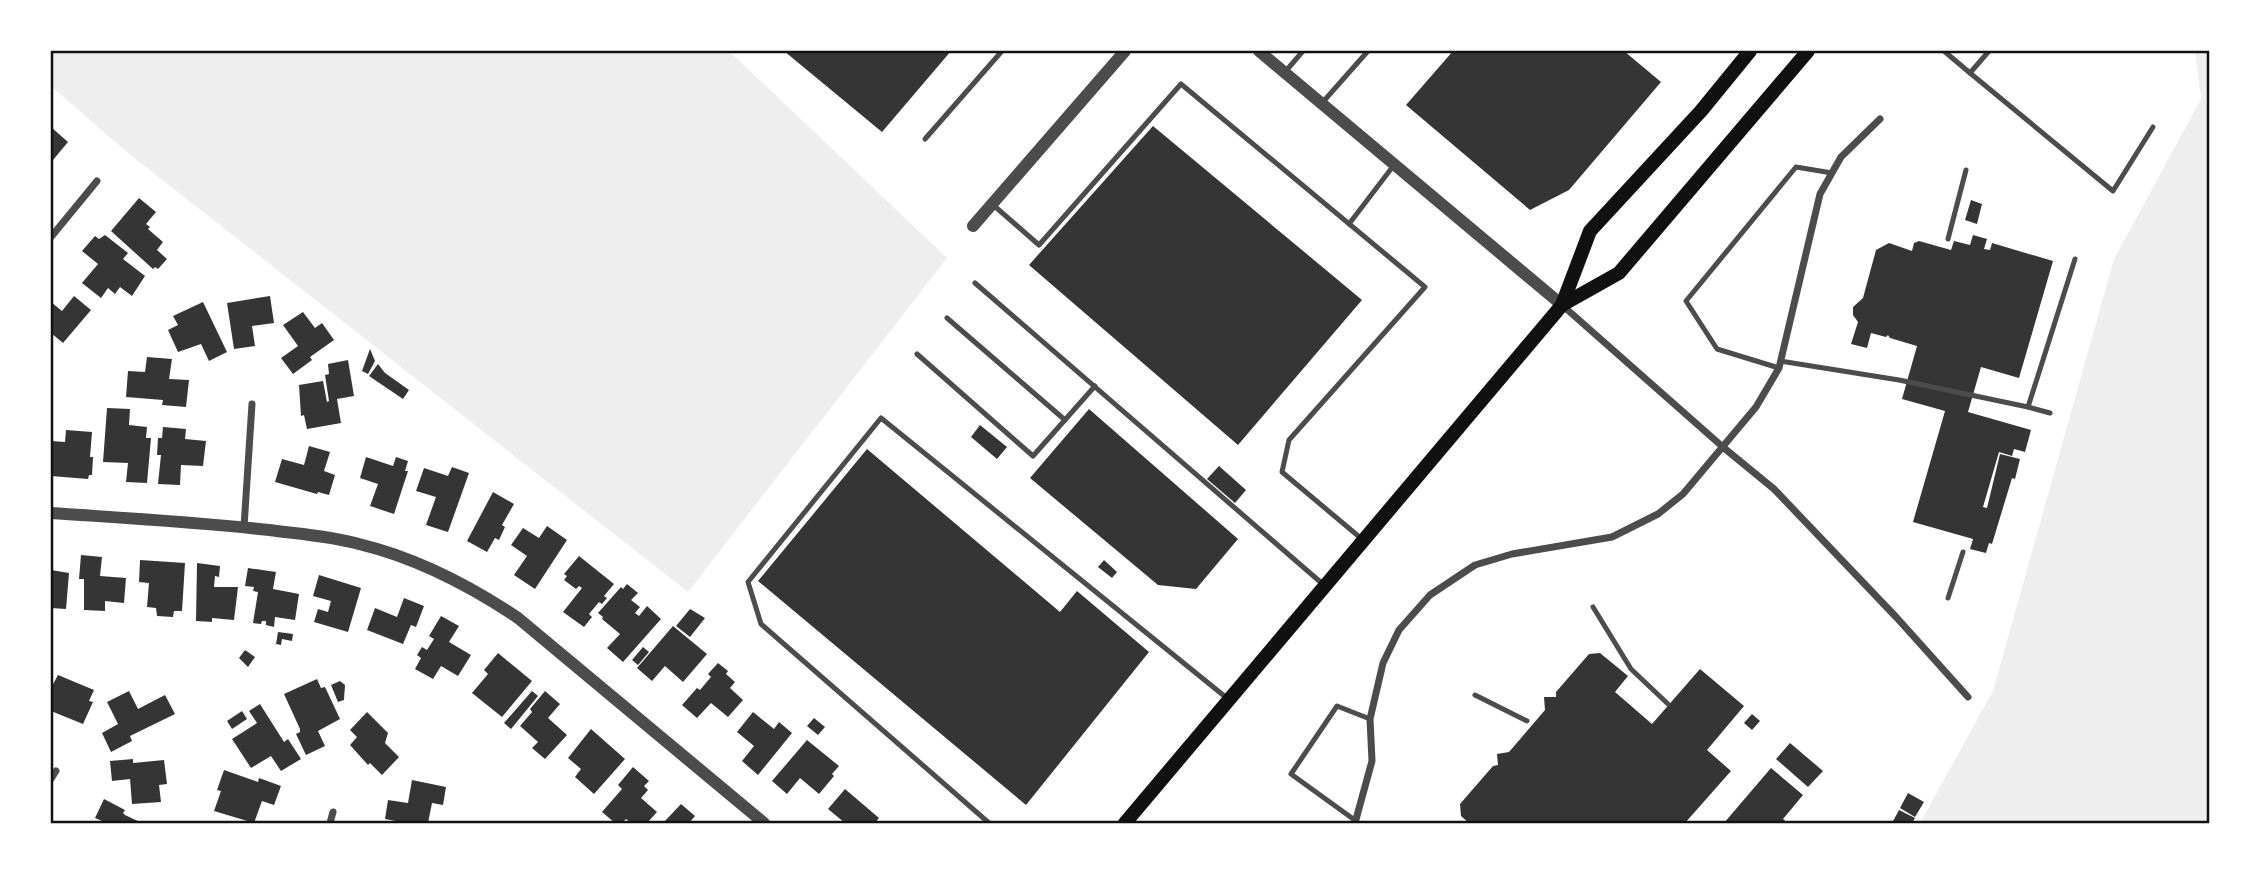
<svg xmlns="http://www.w3.org/2000/svg" width="2260" height="874" font-family="Montserrat,sans-serif">
  <rect width="100%" height="100%" fill="#fff"/>
  <!-- green -->
  <g fill="#eee">
    <polygon points="51,51 729,51 947,258 688,592 128,153 51,86"/>
    <polygon points="2195,51 2209,51 2209,823 1920,823 1993,691 2114,259 2201,99"/>
  </g>
  <!-- building -->
  <g fill="#353535">
    <polygon points="784,51 951,51 882,132"/>
    <polygon points="1453,51 1624,51 1661,82 1569,190 1530,210 1406,105"/>
    <polygon points="1153,126 1362,300 1238,445 1029,265"/>
    <polygon points="51,127 68,142 53,160 51,159"/>
    <polygon points="139,198 156,212 146,224 150,227 148,229 163,242 157,250 167,259 158,269 155,267 153,269 111,231"/>
    <polygon points="1971,200 1982,204 1977,224 1965,220"/>
    <polygon points="105,235 128,253 123,259 145,276 132,296 120,287 115,294 108,288 101,298 82,283 98,264 82,251 95,236 99,239"/>
    <polygon points="1973,235 1987,239 1984,249 1990,250 1992,243 2053,261 2019,378 1981,367 1968,412 2031,430 2025,452 2014,449 2012,456 1999,452 1983,507 1987,508 2000,454 2020,459 2015,479 2012,478 1992,544 1989,543 1986,553 1970,549 1973,539 1913,522 1945,411 1902,399 1917,346 1890,338 1888,335 1886,337 1871,333 1867,348 1851,344 1858,322 1853,315 1853,307 1863,298 1876,250 1889,243 1912,251 1914,243 1919,241 1951,250 1954,241 1970,245"/>
    <polygon points="74,296 91,310 63,343 51,333 51,302 62,311"/>
    <polygon points="270,296 274,323 252,326 255,346 234,349 227,303"/>
    <polygon points="203,302 227,352 209,361 201,344 178,352 168,330 178,325 173,316"/>
    <polygon points="303,312 315,328 322,323 334,340 310,357 312,360 293,374 281,358 298,346 283,325"/>
    <polygon points="370,349 375,361 368,374 362,371"/>
    <polygon points="147,357 172,359 169,379 189,380 186,407 162,405 163,400 126,397 128,371 145,372"/>
    <polygon points="348,360 354,396 337,399 341,423 307,429 304,415 301,416 299,385 323,381 327,402 329,401 325,375 329,374 328,364"/>
    <polygon points="378,364 385,373 409,390 403,399 369,376"/>
    <polygon points="107,408 130,409 129,425 147,427 146,438 151,438 147,483 126,482 128,463 103,462"/>
    <polygon points="1089,409 1238,539 1196,589 1158,585 1030,478"/>
    <polygon points="980,425 1007,447 997,459 971,437"/>
    <polygon points="163,427 186,429 185,439 206,441 203,466 181,465 180,485 158,484 161,455 157,455 158,438 162,438"/>
    <polygon points="66,430 92,432 90,457 93,457 92,475 89,475 88,479 51,476 51,441 65,442"/>
    <polygon points="309,446 330,452 324,471 335,475 329,495 318,492 317,494 275,482 282,459 304,465"/>
    <polygon points="867,449 1060,612 1077,591 1149,652 1026,805 758,581"/>
    <polygon points="366,457 393,466 396,457 408,461 405,471 408,471 394,514 370,506 378,484 360,478"/>
    <polygon points="1219,466 1246,490 1235,503 1207,479"/>
    <polygon points="452,467 469,473 448,532 426,525 436,497 416,491 424,468 448,476"/>
    <polygon points="493,492 514,504 502,525 505,527 499,540 495,538 487,552 467,541"/>
    <polygon points="547,526 567,540 535,589 514,575 527,556 511,545 523,528 539,538"/>
    <polygon points="81,555 102,557 100,576 126,578 124,603 105,601 105,611 84,610 84,579 79,579"/>
    <polygon points="579,556 614,584 604,596 607,598 602,604 599,602 589,614 592,617 584,627 563,612 582,588 579,586 576,589 564,580 567,576 564,574"/>
    <polygon points="140,560 185,563 182,611 174,611 173,617 157,616 156,608 147,607 149,583 139,582"/>
    <polygon points="1104,560 1117,572 1112,578 1098,567"/>
    <polygon points="197,563 220,566 219,577 215,576 214,587 238,587 234,620 212,618 212,622 196,621"/>
    <polygon points="248,568 276,572 273,589 299,594 295,620 275,617 274,627 266,625 266,621 262,621 261,624 253,623 258,592 253,591 254,587 245,586"/>
    <polygon points="51,570 69,573 66,609 51,608"/>
    <polygon points="319,575 361,588 348,632 314,622 318,609 328,612 331,601 313,596"/>
    <polygon points="627,584 638,593 631,600 640,607 635,613 639,616 647,606 661,619 623,662 607,648 620,634 602,619 603,617 598,613 621,587 623,589"/>
    <polygon points="404,598 424,606 416,627 411,625 403,644 367,630 375,608 397,617"/>
    <polygon points="690,609 705,618 690,637 676,626"/>
    <polygon points="441,616 459,626 449,642 471,655 458,676 441,666 433,679 415,669 421,658 417,655 422,647 427,650 434,639 429,636"/>
    <polygon points="673,626 707,654 683,682 665,666 652,681 637,668"/>
    <polygon points="278,632 293,634 292,641 282,639 281,645 276,644"/>
    <polygon points="643,647 649,652 638,665 632,660"/>
    <polygon points="245,650 255,657 248,667 239,658"/>
    <polygon points="498,653 532,681 502,717 472,693 488,674 484,670"/>
    <polygon points="1600,653 1628,676 1615,692 1652,724 1700,669 1744,706 1707,750 1731,771 1685,823 1469,823 1461,816 1460,804 1493,766 1498,765 1497,754 1509,752 1545,710 1544,697 1556,697 1556,692 1589,654"/>
    <polygon points="718,663 728,671 726,674 735,682 730,688 743,700 728,717 711,703 697,718 682,705 697,688 700,690 711,677 708,674"/>
    <polygon points="58,675 94,690 89,701 93,702 83,724 51,711 51,688"/>
    <polygon points="317,679 321,688 325,687 340,719 318,731 325,746 306,755 296,734 300,732 300,729 284,694"/>
    <polygon points="340,681 345,685 344,700 338,702 331,685"/>
    <polygon points="129,691 138,709 165,695 175,714 130,736 132,741 111,752 102,733 118,724 107,702"/>
    <polygon points="532,691 538,696 511,729 504,723"/>
    <polygon points="545,691 560,704 548,718 567,735 545,759 532,748 538,742 520,726 532,712 530,709"/>
    <polygon points="260,704 284,742 288,739 301,759 281,771 271,756 251,768 232,739 257,723 249,711"/>
    <polygon points="242,711 247,719 232,729 227,721"/>
    <polygon points="367,712 388,733 385,743 399,757 382,775 370,763 368,765 350,745 357,737 350,730"/>
    <polygon points="753,712 774,729 779,722 792,733 758,775 742,761 754,746 737,732"/>
    <polygon points="1752,714 1760,721 1752,730 1744,723"/>
    <polygon points="814,718 825,727 818,735 807,726"/>
    <polygon points="591,729 625,759 594,794 575,777 581,769 568,758"/>
    <polygon points="807,740 839,766 832,774 834,776 819,794 800,778 787,794 772,781"/>
    <polygon points="1790,743 1823,771 1808,787 1776,759"/>
    <polygon points="133,759 133,763 164,760 167,784 159,785 161,802 132,804 130,779 112,781 110,761"/>
    <polygon points="633,767 649,781 644,786 648,790 641,798 657,812 647,823 631,823 626,819 622,823 615,823 602,812 622,789 618,785"/>
    <polygon points="1771,768 1803,795 1783,819 1788,823 1724,823"/>
    <polygon points="224,770 258,782 259,778 281,786 274,805 262,801 254,823 214,811 221,791 217,790"/>
    <polygon points="412,780 446,787 443,805 432,803 428,823 407,823 385,819 388,800 408,803"/>
    <polygon points="845,789 879,818 875,823 845,823 828,809"/>
    <polygon points="1908,793 1924,802 1915,817 1900,808"/>
    <polygon points="104,799 125,810 123,813 125,815 142,823 107,823 95,818"/>
    <polygon points="681,804 695,816 689,823 664,822"/>
    <polygon points="1899,810 1915,818 1912,823 1892,823"/>
  </g>
  <g fill="none" stroke-linecap="round" stroke-linejoin="round">
    <!-- service -->
    <g stroke="#4c4c4c" stroke-width="5">
      <polyline points="1944,51 1970,73 1989,51"/>
      <polyline points="1285,72 1303,51"/>
      <polyline points="1970,73 2113,191 2153,127"/>
      <polyline points="1322,103 1368,51"/>
      <polyline points="925,139 1002,51"/>
      <polyline points="992,204 1039,245 1181,84 1425,287 1289,440 1282,472 1363,540"/>
      <polyline points="1349,224 1394,165"/>
      <polyline points="1948,239 1966,170"/>
      <polyline points="975,283 1325,586"/>
      <polyline points="947,318 1065,420"/>
      <polyline points="917,354 1033,456 1095,386"/>
      <polyline points="1780,361 1899,380 2028,407 2075,259"/>
      <polyline points="1779,368 1717,349 1686,301 1796,167 1832,173"/>
      <polyline points="2028,407 2050,413"/>
      <polyline points="1948,598 1963,552"/>
      <polyline points="1593,607 1631,669 1668,704"/>
      <polyline points="1475,695 1527,721"/>
      <polyline points="1356,821 1291,774 1337,706 1370,719"/>
      <polyline points="989,823 761,624 748,582 881,418 1228,699"/>
    </g>
    <!-- minor -->
    <g stroke="#4c4c4c" stroke-width="7">
      <polyline points="51,237 97,181"/>
      <polyline points="1562,305 1724,448 1774,489 1897,618 1968,697"/>
      <polyline points="244,527 252,404"/>
      <polyline points="51,779 56,771"/>
      <polyline points="330,823 333,812"/>
      <polyline points="1355,823 1372,761 1370,719 1383,663 1399,630 1430,595 1475,565 1512,554 1612,537 1658,514 1683,494 1756,407 1779,368 1820,194 1841,157 1880,119"/>
    </g>
    <!-- tertiary -->
    <g stroke="#4c4c4c" stroke-width="12">
      <polyline points="1259,51 1562,305"/>
      <polyline points="973,226 1125,51"/>
      <path d="M51,513C124,518 197,522 269,530C299,534 330,536 359,544C417,558 469,585 518,618L764,823"/>
    </g>
    <!-- secondary -->
    <g stroke="#111" stroke-width="14">
      <polyline points="1562,305 1619,273 1808,51"/>
      <polyline points="1125,823 1562,305 1590,231 1701,111 1750,51"/>
    </g>
  </g>
  <!-- border -->
  <rect width="2260" height="874" fill="none" stroke="#ffffff" stroke-width="105"/>
  <rect x="52" y="52" width="2156" height="770" fill="none" stroke="#111" stroke-width="2.5"/>
</svg>
